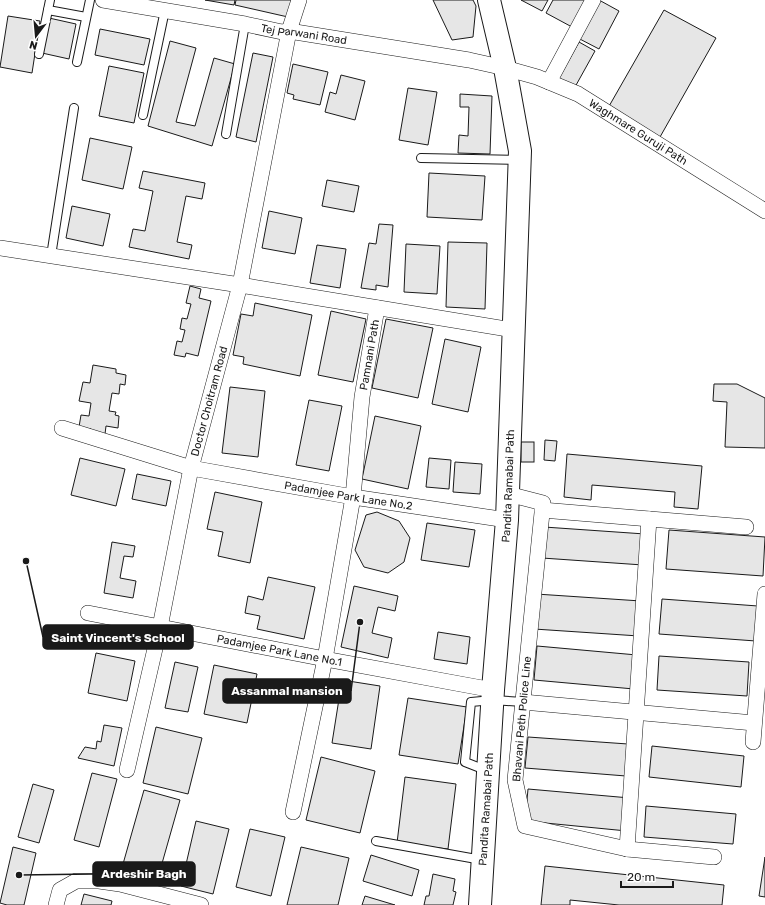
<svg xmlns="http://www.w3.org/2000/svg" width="765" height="905" font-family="Rubik,sans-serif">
  <rect width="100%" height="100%" fill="#fff"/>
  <!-- building -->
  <g fill="#e6e6e6" stroke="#1a1a1a">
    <polygon points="205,0 235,0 234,5"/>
    <polygon points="236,0 292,0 288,17 235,5"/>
    <polygon points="433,0 473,0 476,6 473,37 452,40"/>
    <polygon points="521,0 548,0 542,11"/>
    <polygon points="553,0 587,0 572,27 546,13"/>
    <polygon points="599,0 619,11 599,49 576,37"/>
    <polygon points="664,10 716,38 660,137 608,108"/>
    <polygon points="8,16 40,21 32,73 0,67"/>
    <polygon points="49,18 76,24 69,59 42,53"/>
    <polygon points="100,29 150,39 144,65 95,55"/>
    <polygon points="170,41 196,48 176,122 195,126 214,58 235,64 212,146 148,126"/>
    <polygon points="579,42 595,51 575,87 559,78"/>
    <polygon points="253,53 273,57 256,142 236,137"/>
    <polygon points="293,64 328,72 320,105 293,99 294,95 287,93"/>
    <polygon points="109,66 144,73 134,123 99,116"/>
    <polygon points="341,75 365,81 355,120 325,112 330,92 336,94"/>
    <polygon points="408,88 437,92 428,145 399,140"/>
    <polygon points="460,94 492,96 490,154 458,153 459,135 468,136 469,107 460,107"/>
    <polygon points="90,138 132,147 123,189 82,180"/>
    <polygon points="143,171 205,183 202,199 186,196 177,242 192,245 189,259 129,247 133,229 145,231 153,191 139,188"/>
    <polygon points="429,173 485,176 482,220 427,217"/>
    <polygon points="327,180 359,186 354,212 322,206"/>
    <polygon points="72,206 110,214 103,246 66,238"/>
    <polygon points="269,211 302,218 295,254 262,248"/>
    <polygon points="379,224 393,225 388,287 376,285 376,290 361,288 369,243 376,244"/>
    <polygon points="448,242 487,243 485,309 446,307"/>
    <polygon points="406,244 440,246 437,294 404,292"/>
    <polygon points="317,245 346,249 340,288 310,283"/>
    <polygon points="190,286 201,289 199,298 211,301 198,356 186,353 185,357 174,355 177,341 182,342 185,330 180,329 182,318 187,319 191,304 186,303"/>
    <polygon points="255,303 312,315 300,376 243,364 244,357 233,355 241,314 253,316"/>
    <polygon points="331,311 366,319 353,382 318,375"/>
    <polygon points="386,319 433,328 418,398 372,388"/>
    <polygon points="445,339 481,347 468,412 432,404"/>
    <polygon points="93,365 116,369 116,373 126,375 125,385 120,384 119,394 112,393 109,411 116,412 115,415 119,416 118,428 106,426 105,434 90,432 91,429 79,427 81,415 89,416 91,403 79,401 83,382 90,383"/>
    <polygon points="714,384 737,384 765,398 765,448 725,447 727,402 713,401"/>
    <polygon points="230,387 265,391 258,457 222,453"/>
    <polygon points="309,400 342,406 329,471 296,465"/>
    <polygon points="375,416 421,426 408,489 362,479"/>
    <polygon points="545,440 557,441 555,461 544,460"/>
    <rect x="521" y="442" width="13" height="20"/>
    <polygon points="567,454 702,466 698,509 674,507 675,492 592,485 591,500 564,497"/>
    <polygon points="80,458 125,469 116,506 71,495"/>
    <polygon points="429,458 451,460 449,489 426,487"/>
    <polygon points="455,462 482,464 480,494 453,492"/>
    <polygon points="137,474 171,481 166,506 132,499"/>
    <polygon points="215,492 262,502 250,563 218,556 223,532 207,529"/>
    <polygon points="377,512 399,521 410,538 404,562 388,573 364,567 355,550 366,515"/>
    <polygon points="427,523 475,530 469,567 421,560"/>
    <polygon points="544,527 645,534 643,565 542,558"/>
    <polygon points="669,530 765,537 763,576 666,569"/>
    <polygon points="112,542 135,546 133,557 124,556 120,578 136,581 133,598 104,593"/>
    <polygon points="268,577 315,587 304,639 257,629 260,616 245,613 248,596 263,600"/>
    <polygon points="354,586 398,596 395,611 378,607 372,633 392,638 388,658 341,647"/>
    <polygon points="536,594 641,601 639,636 534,629"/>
    <polygon points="662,599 758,606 756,641 659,634"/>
    <polygon points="438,632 470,637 467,664 434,659"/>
    <polygon points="537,646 637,655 634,689 534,680"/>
    <polygon points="96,653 135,661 127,701 88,693"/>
    <polygon points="659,656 749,662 747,696 657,690"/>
    <polygon points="175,662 198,667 188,712 165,708"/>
    <polygon points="214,665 257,674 247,723 204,714"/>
    <polygon points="342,680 380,686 371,749 332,743"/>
    <polygon points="408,698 467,707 458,764 399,755"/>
    <polygon points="104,725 122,728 114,766 78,758 85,747 96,749 97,741 101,742"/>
    <polygon points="156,727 202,738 188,794 143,783"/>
    <polygon points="528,737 628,744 626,776 525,768"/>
    <polygon points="652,746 744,756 741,787 649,777"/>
    <polygon points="321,757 375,771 360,833 306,820"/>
    <polygon points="92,773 117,779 99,847 74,840"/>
    <polygon points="405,777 456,784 448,849 397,843"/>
    <polygon points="33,784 54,790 39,843 18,837"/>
    <polygon points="528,789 630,798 627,831 525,821"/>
    <polygon points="144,790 180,800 159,874 123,864"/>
    <polygon points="646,806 736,814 733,844 644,837"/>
    <polygon points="196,821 229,829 213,894 181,886"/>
    <polygon points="250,829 285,837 271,896 236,887"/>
    <polygon points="13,847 36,853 24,905 7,905 0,903"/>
    <polygon points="301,847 349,858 338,905 287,905"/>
    <polygon points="371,855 419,870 412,896 363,881"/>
    <polygon points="765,857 765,897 759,896"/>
    <polygon points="545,866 724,885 722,905 619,905 570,900 570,905 541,905"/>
    <polygon points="433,874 455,879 453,891 456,892 453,905 424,905 426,896 429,896"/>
    <polygon points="84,894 112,901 111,905 81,905"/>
    <polygon points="365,896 395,905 362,905"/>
  </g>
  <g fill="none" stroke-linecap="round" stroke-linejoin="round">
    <!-- lane casing -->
    <g stroke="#1a1a1a" stroke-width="10">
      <g id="lane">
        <polyline points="48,10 86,17"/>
        <polyline points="39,54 50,0"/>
        <polyline points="77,62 90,0"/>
        <polyline points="143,115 165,10"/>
        <polyline points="226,134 245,24"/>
        <polyline points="421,158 518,160"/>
        <polyline points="51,256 74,108"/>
        <polyline points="488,771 465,762 471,702 493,700 523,702"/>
        <polyline points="376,841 482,860"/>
      </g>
    </g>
    <!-- street casing -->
    <g stroke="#1a1a1a" stroke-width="16">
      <g id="street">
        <path id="s1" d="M103,0L245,24L282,32L289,31L469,60L505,68L537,77L578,94L765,211"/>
        <polyline points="549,82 593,0"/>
        <polyline points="0,248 240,285 513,330"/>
        <path id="s2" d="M62,428L191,468L353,497L507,520"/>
        <polyline points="508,494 543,503 515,780 525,826 627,849 714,857"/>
        <polyline points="542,510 746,527"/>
        <path id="s3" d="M88,613L325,659L493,690"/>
        <polyline points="523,702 754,723"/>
        <polyline points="753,742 765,594"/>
        <path id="s4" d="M127,770L160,627L191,468L240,285L289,31L299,0"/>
        <path id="s5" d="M293,812L325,659L353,497L362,397L377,308"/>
        <polyline points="627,849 649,519"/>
        <polyline points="56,905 60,890 76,881 99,881 120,884 201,905"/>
      </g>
    </g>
    <!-- secondary casing -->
    <g stroke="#1a1a1a" stroke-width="24">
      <g id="secondary">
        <path id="s6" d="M480,905L493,690L507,520L520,151L505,68L489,0"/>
      </g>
    </g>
    <!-- lane -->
    <use href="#lane" stroke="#fff" stroke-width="8"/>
    <!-- street -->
    <use href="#street" stroke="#fff" stroke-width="15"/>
    <!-- secondary -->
    <use href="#secondary" stroke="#fff" stroke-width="22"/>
  </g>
  <g text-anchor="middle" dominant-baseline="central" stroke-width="3" stroke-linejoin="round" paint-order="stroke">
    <!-- street labels -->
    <g font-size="11" fill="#1a1a1a" stroke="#fff">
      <text stroke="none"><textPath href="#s1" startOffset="204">Tej Parwani Road</textPath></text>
      <text stroke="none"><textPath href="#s1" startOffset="557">Waghmare Guruji Path</textPath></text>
      <text stroke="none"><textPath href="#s5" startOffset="464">Pamnani Path</textPath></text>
      <text stroke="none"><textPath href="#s4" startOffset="378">Doctor Choitram Road</textPath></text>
      <text stroke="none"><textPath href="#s6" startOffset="420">Pandita Ramabai Path</textPath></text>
      <text stroke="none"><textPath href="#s2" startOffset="295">Padamjee Park Lane No.2</textPath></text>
      <text stroke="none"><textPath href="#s3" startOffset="195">Padamjee Park Lane No.1</textPath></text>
      <text transform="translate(522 719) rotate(-85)">Bhavani Peth Police Line</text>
      <text stroke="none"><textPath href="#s6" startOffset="96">Pandita Ramabai Path</textPath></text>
    </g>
  </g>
  <!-- callouts -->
  <path fill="none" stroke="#1a1a1a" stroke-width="1.5" d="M26 561L43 637M360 622L351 691M19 875L93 874"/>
  <g fill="#1a1a1a" stroke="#fff" stroke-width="1.5">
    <circle cx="26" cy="561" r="4"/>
    <circle cx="360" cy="622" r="4"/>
    <circle cx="19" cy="875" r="4"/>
  </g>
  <g fill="#1a1a1a" stroke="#1a1a1a" stroke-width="1.5">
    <rect x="43" y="625" width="150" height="24" rx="4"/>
    <rect x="223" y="679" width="128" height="24" rx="4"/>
    <rect x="93" y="862" width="102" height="24" rx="4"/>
  </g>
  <g font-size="12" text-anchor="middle" font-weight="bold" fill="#fff">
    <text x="118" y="642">Saint Vincent's School</text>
    <text x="287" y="695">Assanmal mansion</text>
    <text x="144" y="878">Ardeshir Bagh</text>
  </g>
  <!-- north arrow -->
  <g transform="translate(36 36) rotate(196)" stroke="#ffffff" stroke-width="3" paint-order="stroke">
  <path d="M0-3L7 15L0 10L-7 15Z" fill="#1a1a1a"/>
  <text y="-6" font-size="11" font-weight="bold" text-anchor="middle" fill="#1a1a1a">N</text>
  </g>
  <!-- scale -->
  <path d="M621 881v6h52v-6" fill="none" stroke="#1a1a1a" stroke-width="2"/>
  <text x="627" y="881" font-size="12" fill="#1a1a1a" stroke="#ffffff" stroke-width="3" paint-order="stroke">20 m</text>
</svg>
